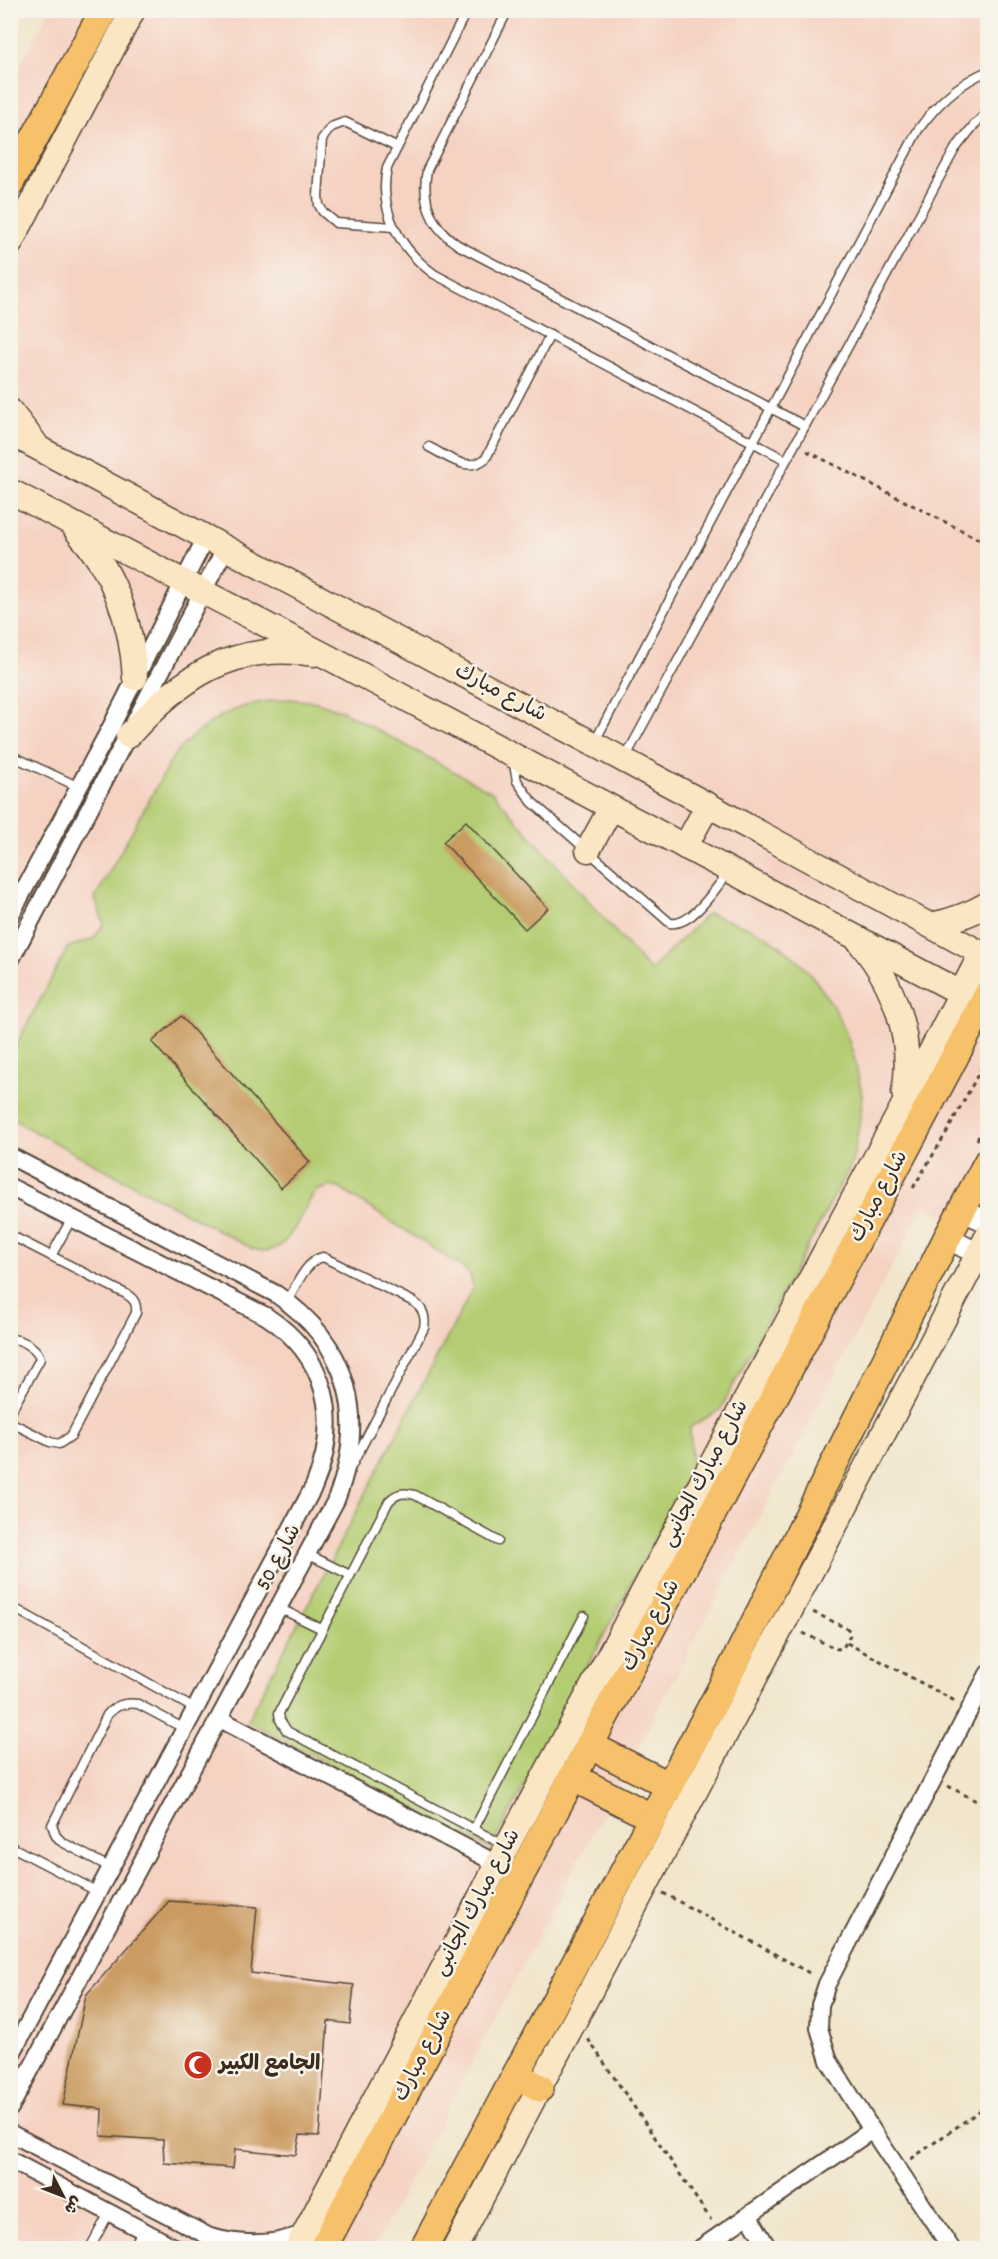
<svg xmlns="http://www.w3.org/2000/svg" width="998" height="2259" font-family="Dekko,'Playpen Sans Arabic',sans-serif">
  <rect width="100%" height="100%" fill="#f7f3e8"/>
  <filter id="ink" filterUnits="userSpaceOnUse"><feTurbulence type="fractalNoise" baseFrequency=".0167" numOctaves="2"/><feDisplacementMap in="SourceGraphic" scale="12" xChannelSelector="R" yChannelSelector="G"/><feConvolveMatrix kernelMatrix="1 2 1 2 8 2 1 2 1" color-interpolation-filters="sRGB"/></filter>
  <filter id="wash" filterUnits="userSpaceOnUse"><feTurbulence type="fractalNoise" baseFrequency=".008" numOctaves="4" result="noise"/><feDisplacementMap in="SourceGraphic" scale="24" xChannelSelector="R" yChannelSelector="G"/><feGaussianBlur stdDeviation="1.35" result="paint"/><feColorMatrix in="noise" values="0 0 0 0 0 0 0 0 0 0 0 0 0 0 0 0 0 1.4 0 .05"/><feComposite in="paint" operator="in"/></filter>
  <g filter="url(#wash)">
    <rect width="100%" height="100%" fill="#f1e5cb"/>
    <!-- built -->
    <polygon fill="#f5d2c2" points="49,11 987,11 987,1239 924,1206 374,2248 11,2248 10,83"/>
    <!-- green -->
    <path fill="#b4cd73" stroke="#787c48" stroke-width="1.5" d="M290,699L317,702L342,711L492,792L650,971L708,913C726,920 747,925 764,935C814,965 848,1019 858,1076C860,1084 862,1091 862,1099C861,1121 856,1141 852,1163L720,1410L690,1427L692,1468L491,1849L247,1721L473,1288L470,1274L461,1266L339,1188L331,1186L316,1191C298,1214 289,1261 253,1249L22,1125L11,1115V1055L68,947L93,939L104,924L95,898L174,755C208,717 239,702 290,699Z"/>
    <g id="blocks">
      <!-- building -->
      <g fill="#ca9b62">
        <polygon points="466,821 548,908 525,929 443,842"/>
        <polygon points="181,1016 310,1162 281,1188 152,1042"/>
        <polygon points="169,1901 257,1907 251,1973 354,1985 350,2024 328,2021 319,2136 300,2135 296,2155 235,2149 233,2168 164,2163 163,2140 101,2136 102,2109 63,2105 86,1995"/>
      </g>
    </g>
  </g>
  <g filter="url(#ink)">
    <use href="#blocks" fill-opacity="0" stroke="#564638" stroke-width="1.5"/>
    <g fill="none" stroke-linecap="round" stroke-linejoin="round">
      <!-- service casing -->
      <g stroke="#564638" stroke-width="11">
        <g id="service">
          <path d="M467,10L387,168C378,211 400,249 434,274L786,460"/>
          <path d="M508,10L427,170C421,202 431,227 458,245L805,426"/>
          <polyline points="394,227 336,223 323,212 319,205 318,196 322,139 331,127 345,122 396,147"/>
          <path d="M429,447C447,456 468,474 486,458L550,335"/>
          <path d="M594,743L918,130C937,104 957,84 988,71"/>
          <polyline points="10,755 79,787"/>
          <path d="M513,759L517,781L532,802L670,923C692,927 716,887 729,872"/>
          <polyline points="624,760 955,149 975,124 988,112"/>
          <path d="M10,1235L126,1294C134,1299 137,1303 136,1313L71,1436L59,1444L50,1442L10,1422"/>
          <polyline points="51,1256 72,1218"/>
          <path d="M287,1302C295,1288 306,1260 323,1257L414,1302C423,1309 426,1316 424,1328L351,1467"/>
          <path d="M10,1339C22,1339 38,1348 40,1359L10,1413"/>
          <path d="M498,1541L415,1495C404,1492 397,1493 389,1501L279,1713L280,1720L287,1731L504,1845"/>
          <polyline points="307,1554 350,1575"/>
          <polyline points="10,1606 195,1709"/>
          <polyline points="279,1608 322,1629"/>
          <polyline points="474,1829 584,1616"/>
          <polyline points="10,1846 98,1892"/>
          <path d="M111,1868L62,1842L56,1836L52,1825L107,1715C115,1705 125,1702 138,1704L185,1729"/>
          <polyline points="90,2248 109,2213"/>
          <polyline points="133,2248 142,2231"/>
        </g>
      </g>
      <!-- minor casing -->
      <g stroke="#564638" stroke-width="20">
        <g id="minor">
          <polyline points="10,916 111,727 206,537"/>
          <polyline points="10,961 226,547"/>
          <path d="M10,1156L276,1294C350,1344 368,1418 336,1500L10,2108"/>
          <path d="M10,1187L266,1316C327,1356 342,1419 314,1486L10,2057"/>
          <polyline points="220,1719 505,1868"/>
          <path d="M10,2133L210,2237C243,2246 276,2246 307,2232"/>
          <polyline points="10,2160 176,2248"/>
          <polyline points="749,2216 768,2248"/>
          <polyline points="701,2248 872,2130"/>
          <polyline points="951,2248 872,2130 829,2061 819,2028 820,2005 827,1984 988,1674"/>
        </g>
      </g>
      <!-- tertiary casing -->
      <g stroke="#564638" stroke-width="24">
        <g id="tertiary">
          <polyline points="961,1210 988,1222"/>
          <polyline points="947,1238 988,1259"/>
        </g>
      </g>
      <!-- secondary casing -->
      <g stroke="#564638" stroke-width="27">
        <g id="secondary">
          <polyline points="10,244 133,10"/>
          <polyline points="10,411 35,443"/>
          <polyline points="10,433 708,805 988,957"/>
          <polyline points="10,491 326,656 974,1000"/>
          <path d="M76,530C115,572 132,622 135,678"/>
          <path d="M128,736C180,678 232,641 314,654"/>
          <polyline points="685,847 708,805"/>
          <polyline points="588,850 611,808"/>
          <path d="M931,925C952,921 969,915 988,904"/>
          <path d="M861,944C895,985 914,1040 904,1093"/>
          <polyline points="297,2248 507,1846 901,1110 981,954"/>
          <polyline points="455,2248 988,1235"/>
        </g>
      </g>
      <!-- primary casing -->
      <g stroke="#564638" stroke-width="30">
        <g id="primary">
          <polyline points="10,183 104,10"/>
          <polyline points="589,1745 670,1786"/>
          <polyline points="572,1777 653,1818"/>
          <polyline points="516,2075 540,2088"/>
          <polyline points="323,2248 988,994"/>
          <polyline points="424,2248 732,1668 947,1238 988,1161"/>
        </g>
      </g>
      <!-- path -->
      <g stroke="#564638" stroke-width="3" stroke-dasharray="4.5 4.5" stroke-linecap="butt">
        <polyline points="807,451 988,544"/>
        <polyline points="977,1140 988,1119"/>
        <polyline points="913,1188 948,1130 988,1056"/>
        <polyline points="803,1633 837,1649 843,1648 850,1635 848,1629 813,1612"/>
        <polyline points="847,1643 955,1701"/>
        <polyline points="948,1786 988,1807"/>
        <polyline points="663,1893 813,1975"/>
        <polyline points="588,2039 711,2220"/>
        <polyline points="911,2159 988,2105"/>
      </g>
      <!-- service -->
      <use href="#service" stroke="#fff" stroke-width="8"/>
      <!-- minor -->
      <use href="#minor" stroke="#fff" stroke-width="16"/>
      <!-- tertiary -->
      <use href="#tertiary" stroke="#fff" stroke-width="21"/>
      <!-- secondary -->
      <use href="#secondary" stroke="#fbe6c4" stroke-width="24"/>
      <!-- primary -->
      <use href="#primary" stroke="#f6c16b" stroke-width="27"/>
    </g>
  </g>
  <!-- icons -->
  <defs>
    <g id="mosque-disc" transform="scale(1.5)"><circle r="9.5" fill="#c8321e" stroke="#f7f3e8"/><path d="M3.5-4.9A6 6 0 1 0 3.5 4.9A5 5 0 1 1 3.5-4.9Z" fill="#fff"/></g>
  </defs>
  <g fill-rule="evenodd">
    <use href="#mosque-disc" x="198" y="2065"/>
  </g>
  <g text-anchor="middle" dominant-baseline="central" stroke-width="5" stroke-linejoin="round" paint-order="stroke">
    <!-- street labels -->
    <g font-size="21" fill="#3b2a1e" stroke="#f7f3e8">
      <text transform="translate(500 694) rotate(28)">شارع مبارك</text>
      <text transform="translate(880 1197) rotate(-62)">شارع مبارك</text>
      <text transform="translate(706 1474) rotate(-62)">شارع مبارك الجانبى</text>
      <text transform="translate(280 1558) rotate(-62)">شارع 50</text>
      <text transform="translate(652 1626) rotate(-62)">شارع مبارك</text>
      <text transform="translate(478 1903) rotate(-62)">شارع مبارك الجانبى</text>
      <text transform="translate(424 2056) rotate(-62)">شارع مبارك</text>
    </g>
    <!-- poi labels -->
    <g font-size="21" font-weight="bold" fill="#3b2a1e" stroke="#f7f3e8" text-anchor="start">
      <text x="219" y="2065">الجامع الكبير</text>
    </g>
  </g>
  <!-- margin -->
  <rect width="998" height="2259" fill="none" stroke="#f7f3e8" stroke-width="36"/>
  <!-- north arrow -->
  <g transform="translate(63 2196) rotate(132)" stroke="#f7f3e8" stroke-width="4.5" paint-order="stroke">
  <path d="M0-4.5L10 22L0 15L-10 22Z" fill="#3b2a1e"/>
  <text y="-9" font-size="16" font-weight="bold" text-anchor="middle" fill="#3b2a1e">ش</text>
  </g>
</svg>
